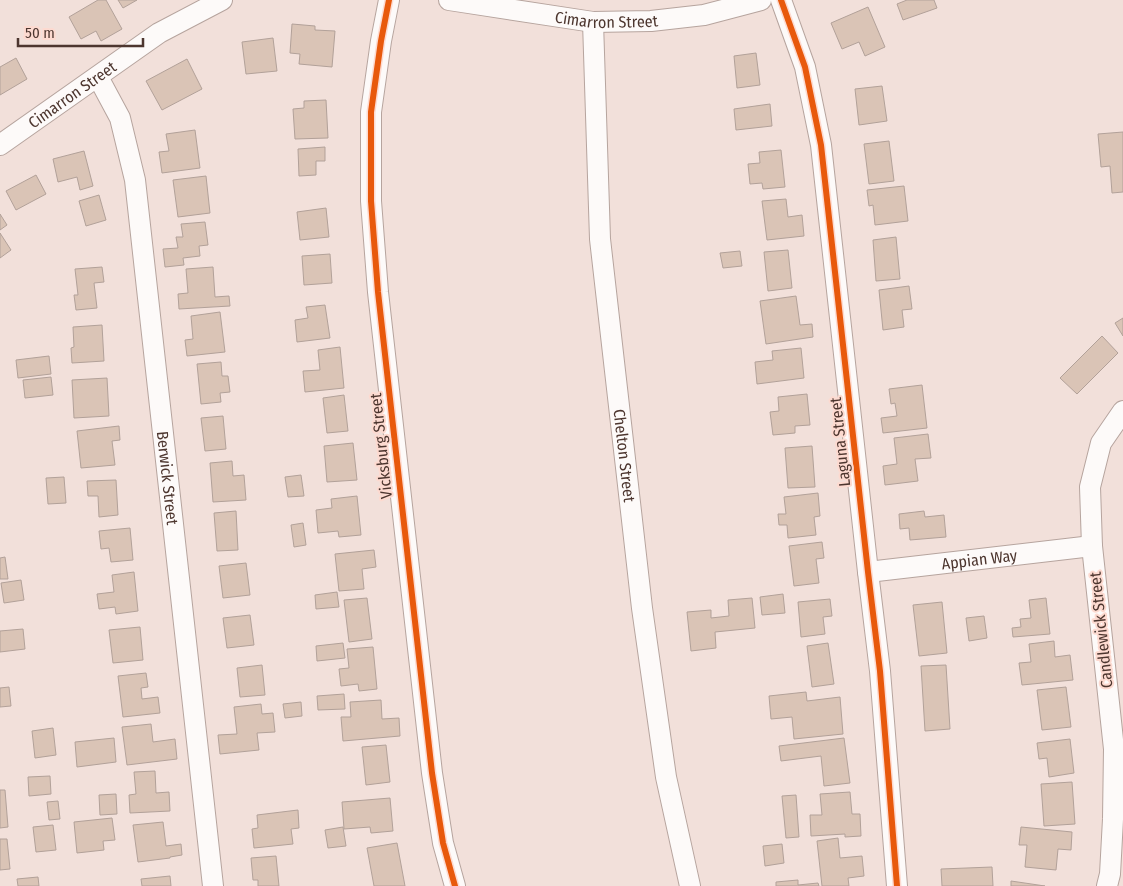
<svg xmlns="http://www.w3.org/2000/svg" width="1123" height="886" font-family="'Fira Sans Condensed',sans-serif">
  <rect width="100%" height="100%" fill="#f2e0da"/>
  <!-- building -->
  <g fill="#dac4b6" stroke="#b2a199">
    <polygon points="98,0 106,0 122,29 101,41 96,31 81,39 69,17"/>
    <polygon points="118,0 137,0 123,8"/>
    <polygon points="907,0 934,0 937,8 903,20 897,4"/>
    <polygon points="868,7 885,47 865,56 859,42 842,49 831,23"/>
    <polygon points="292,24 315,26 315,30 335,31 332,67 299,64 300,54 290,53"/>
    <polygon points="273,38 277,71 246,74 242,42"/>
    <polygon points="756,53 760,85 737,88 734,56"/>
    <polygon points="16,58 27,79 0,95 0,67"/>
    <polygon points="187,59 202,89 162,110 146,81"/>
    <polygon points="882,86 887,121 859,125 855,89"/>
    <polygon points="326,100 328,138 295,139 293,109 304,108 304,101"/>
    <polygon points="770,104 772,126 736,130 734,109"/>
    <polygon points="195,130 200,168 162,173 159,152 169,151 166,134"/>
    <polygon points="1123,132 1123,192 1112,193 1110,166 1101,167 1098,134"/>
    <polygon points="889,141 894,181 869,184 864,144"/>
    <polygon points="325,147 325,161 316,161 316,175 299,176 298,149"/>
    <polygon points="781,150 785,187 763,189 762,183 750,184 748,164 760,163 759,152"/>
    <polygon points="84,151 93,186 80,190 77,177 58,182 53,159"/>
    <polygon points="36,175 46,194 16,210 6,191"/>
    <polygon points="206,176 210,213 178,217 173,180"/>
    <polygon points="904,186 908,221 875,225 873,205 869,206 867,190"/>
    <polygon points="99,195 106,220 86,226 79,201"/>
    <polygon points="786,199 788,217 802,215 804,236 767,240 762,201"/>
    <polygon points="326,208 329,237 300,240 297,212"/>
    <polygon points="0,214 7,225 0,230"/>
    <polygon points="205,222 208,245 199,246 200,256 183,258 184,265 165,267 163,249 178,248 176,237 183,237 181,224"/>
    <polygon points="0,233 11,250 0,258"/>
    <polygon points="896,237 900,279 876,281 873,240"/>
    <polygon points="788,250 792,288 768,291 764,252"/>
    <polygon points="740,251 742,266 723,268 720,253"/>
    <polygon points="330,254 332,283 304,285 302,256"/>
    <polygon points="102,267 104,282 94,283 97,308 76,310 74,295 78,295 75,269"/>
    <polygon points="213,267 215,297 229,296 230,306 179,309 178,294 188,293 186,269"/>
    <polygon points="909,286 912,309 902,310 904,327 883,330 879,290"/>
    <polygon points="796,296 800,325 812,324 813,337 766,344 760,301"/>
    <polygon points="325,305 330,338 297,342 295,320 308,318 306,307"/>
    <polygon points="220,312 225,352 187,356 185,340 193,339 191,316"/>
    <polygon points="1123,318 1123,336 1115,323"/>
    <polygon points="102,325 104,361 72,363 71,348 74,347 73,327"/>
    <polygon points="1102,336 1118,353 1077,394 1060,378"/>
    <polygon points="340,347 344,388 305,392 303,371 320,370 318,350"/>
    <polygon points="801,348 804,378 757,384 755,362 773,360 772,351"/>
    <polygon points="49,356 51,374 18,378 16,360"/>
    <polygon points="221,362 222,376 228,376 230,392 220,393 221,402 201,404 197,364"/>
    <polygon points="51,377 53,395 25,398 23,380"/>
    <polygon points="107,378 109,416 74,418 72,380"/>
    <polygon points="922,385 927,428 883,433 881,418 897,416 895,403 891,404 889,389"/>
    <polygon points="807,394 810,425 795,426 795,433 773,435 770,412 779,411 778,397"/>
    <polygon points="344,395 348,431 327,433 323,398"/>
    <polygon points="223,416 226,449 205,451 201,418"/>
    <polygon points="119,426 120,440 112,441 115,465 81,468 77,431"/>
    <polygon points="928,434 931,458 915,459 918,481 885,485 883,466 897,464 894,438"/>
    <polygon points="353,443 357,480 327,482 324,446"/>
    <polygon points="812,446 815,487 788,488 785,448"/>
    <polygon points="232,461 233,476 244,475 246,500 213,502 210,463"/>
    <polygon points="301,475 304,496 288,497 285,477"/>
    <polygon points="64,477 66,503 48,504 46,478"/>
    <polygon points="116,480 118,515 99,517 98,496 88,496 87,481"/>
    <polygon points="818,493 820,516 814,517 816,535 788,538 787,525 779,525 778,514 786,514 784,497"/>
    <polygon points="357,496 361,535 339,537 338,531 318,533 316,510 332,508 331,499"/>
    <polygon points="236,511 238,550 217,551 214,513"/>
    <polygon points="924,511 925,517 944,515 946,537 910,540 909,528 900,529 899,514"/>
    <polygon points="303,523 306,545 294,547 291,525"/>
    <polygon points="130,528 133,560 111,562 109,548 101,549 99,531"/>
    <polygon points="822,542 824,558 816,559 819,583 794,586 789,546"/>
    <polygon points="374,550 376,567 362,569 364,589 339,591 335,554"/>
    <polygon points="5,557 8,579 0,579 0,558"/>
    <polygon points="246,563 250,595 223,598 219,566"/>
    <polygon points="134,572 138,611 116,614 115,607 99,609 97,594 114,592 112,575"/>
    <polygon points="21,580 24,600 4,603 1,583"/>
    <polygon points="337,592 339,607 316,609 315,595"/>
    <polygon points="783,594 785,613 762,615 760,597"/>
    <polygon points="367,598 372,639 349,642 344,600"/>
    <polygon points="752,598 755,628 715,632 716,648 691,651 687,612 711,610 711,618 729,616 728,600"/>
    <polygon points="1046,598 1050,634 1013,637 1012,628 1021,627 1020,619 1031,618 1029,600"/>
    <polygon points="830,599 832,616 823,617 825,634 801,637 798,602"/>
    <polygon points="942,602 947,653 919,656 913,605"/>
    <polygon points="250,615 254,645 227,648 223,618"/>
    <polygon points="984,616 987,638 969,641 966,618"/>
    <polygon points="140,627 143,660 113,663 109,630"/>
    <polygon points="23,629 25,649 0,652 0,631"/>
    <polygon points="1054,641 1055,657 1070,655 1073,680 1022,685 1019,663 1031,662 1029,644"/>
    <polygon points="343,643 345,658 317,661 316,646"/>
    <polygon points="828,643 834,684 812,687 807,646"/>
    <polygon points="373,647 377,689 359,691 358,684 341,686 339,669 349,668 347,649"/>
    <polygon points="262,665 265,695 240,697 237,668"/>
    <polygon points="946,665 950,729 925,731 921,666"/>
    <polygon points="146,673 148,687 141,688 142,699 158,697 160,713 123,717 118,676"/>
    <polygon points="9,687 11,706 0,707 0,688"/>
    <polygon points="1066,687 1071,727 1042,730 1037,690"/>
    <polygon points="806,692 807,701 840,697 843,734 794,739 792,717 771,719 769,696"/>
    <polygon points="344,694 345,709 318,710 317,696"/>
    <polygon points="381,700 382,719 399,718 400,736 343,741 341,717 351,717 350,702"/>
    <polygon points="301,702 302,716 285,718 283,704"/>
    <polygon points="261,704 262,714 273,713 275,732 257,733 259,750 220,754 218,735 237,734 234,707"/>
    <polygon points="151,724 153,742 175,739 177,759 127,765 122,727"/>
    <polygon points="53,728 56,755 35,758 32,731"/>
    <polygon points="114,738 116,762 77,767 75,742"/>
    <polygon points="844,738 850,783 824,786 821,756 781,761 779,746"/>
    <polygon points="1070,739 1074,773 1049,777 1047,758 1039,759 1037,743"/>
    <polygon points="386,745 390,782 366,785 362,747"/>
    <polygon points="155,771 156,793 169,792 170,811 130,813 129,795 136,794 134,772"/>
    <polygon points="50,776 51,794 29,796 28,777"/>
    <polygon points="1072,782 1075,824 1044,826 1041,784"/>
    <polygon points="0,790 5,790 8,827 0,828"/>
    <polygon points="850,792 852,814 860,814 861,836 845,837 845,834 811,836 810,815 822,815 820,794"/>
    <polygon points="116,794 117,814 100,815 99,795"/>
    <polygon points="796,795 799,837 786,838 782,796"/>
    <polygon points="390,798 393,831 371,833 370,827 344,829 342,802"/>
    <polygon points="58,801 60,819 49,820 47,802"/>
    <polygon points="298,810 299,828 291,829 293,844 254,848 252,829 258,828 257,815"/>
    <polygon points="112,818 115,840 103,841 104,850 77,853 74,822"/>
    <polygon points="163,822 166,846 181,844 182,855 170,857 170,858 138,862 133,825"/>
    <polygon points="53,825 56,850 36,852 33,827"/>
    <polygon points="343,827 346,846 328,848 325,830"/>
    <polygon points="1021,827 1072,832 1071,850 1058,849 1056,870 1025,867 1027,845 1019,845"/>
    <polygon points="838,838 840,858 862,856 864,876 848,878 849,886 822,886 817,841"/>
    <polygon points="0,839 7,839 10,869 0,870"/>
    <polygon points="397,843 405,886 374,886 367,848"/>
    <polygon points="782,844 784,863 765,866 763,846"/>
    <polygon points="276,856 279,886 258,886 258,880 253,880 251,858"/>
    <polygon points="992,867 993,886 942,886 941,869"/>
    <polygon points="170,876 171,886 142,886 141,879"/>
    <polygon points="38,877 39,886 18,886 17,879"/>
    <polygon points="798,880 798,885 818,883 819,886 776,886 776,882"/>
    <polygon points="1011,881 1045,886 1011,886"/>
  </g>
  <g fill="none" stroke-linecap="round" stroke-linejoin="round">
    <!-- street casing -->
    <g stroke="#b6a49e" stroke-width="22">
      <g id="street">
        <polyline points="389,0 381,41 371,112 371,201 378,292 432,773 443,843 455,886"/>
        <path id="s1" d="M449,0L593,22L651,21L704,15L761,0"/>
        <polyline points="781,0 805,67 821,145 868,572 880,671 897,886"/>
        <path id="s2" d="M593,22L600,239L642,608L666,777L690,886"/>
        <path id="s3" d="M98,77L120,118L135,180L213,886"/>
        <path id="s4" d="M0,145L159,33L222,0"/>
        <path id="s5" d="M868,572L1092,546"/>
        <polyline points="1107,886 1110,874 1113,819 1114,749 1092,546 1090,487 1101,443 1123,411"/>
      </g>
    </g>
    <!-- street -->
    <use href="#street" stroke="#fdfaf9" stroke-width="20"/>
    <!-- cycleway casing -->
    <g stroke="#fddad0" stroke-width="9">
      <g id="cycleway">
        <polyline points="389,0 381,41 371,112 371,201 378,292 432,773 443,843 455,886"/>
        <polyline points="781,0 805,67 821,145 868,572 880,671 897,886"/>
      </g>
    </g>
    <!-- cycleway -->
    <use href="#cycleway" stroke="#e8590c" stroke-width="6"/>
  </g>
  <g text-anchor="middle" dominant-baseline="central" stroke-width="4" stroke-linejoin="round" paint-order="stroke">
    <!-- street labels -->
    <g font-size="16" fill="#4d362f" stroke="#fddad0">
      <text stroke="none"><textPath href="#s1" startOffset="159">Cimarron Street</textPath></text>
      <text stroke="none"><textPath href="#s4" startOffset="88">Cimarron Street</textPath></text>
      <text transform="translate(840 442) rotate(-96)">Laguna Street</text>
      <text transform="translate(381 446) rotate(-96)">Vicksburg Street</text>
      <text stroke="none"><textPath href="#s2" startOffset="435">Chelton Street</textPath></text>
      <text stroke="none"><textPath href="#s3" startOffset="410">Berwick Street</textPath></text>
      <text stroke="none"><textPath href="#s5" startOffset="112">Appian Way</textPath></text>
      <text transform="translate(1101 630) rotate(-96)">Candlewick Street</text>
    </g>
  </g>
  <!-- scale -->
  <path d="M18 38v8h125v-8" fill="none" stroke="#4d362f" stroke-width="2.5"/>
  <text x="25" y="38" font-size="15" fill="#4d362f" stroke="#fddad0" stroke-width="4" paint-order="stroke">50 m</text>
</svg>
